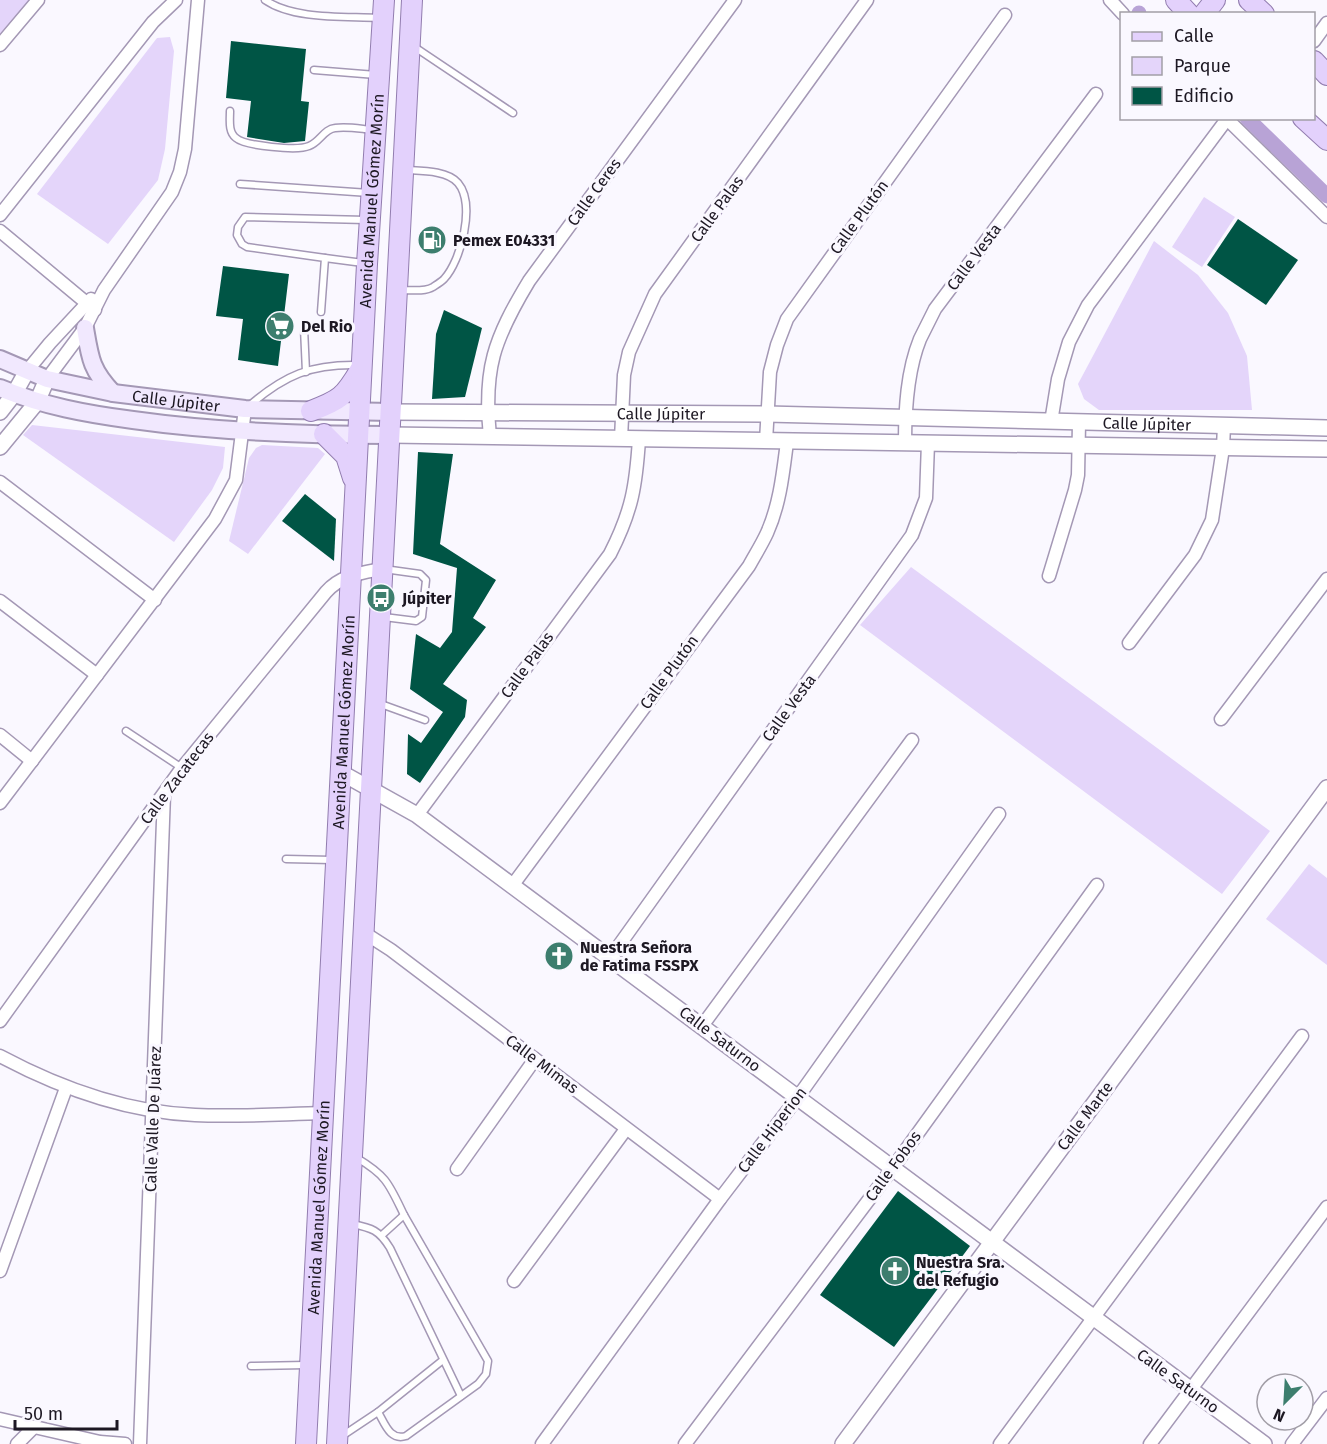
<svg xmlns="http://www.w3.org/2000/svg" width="1327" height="1444" font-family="'Fira Sans',sans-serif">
  <rect width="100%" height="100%" fill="#faf8ff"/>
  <!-- green -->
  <g fill="#e4d5fa">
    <polygon points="0,0 32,0 0,38"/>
    <polygon points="170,37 174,51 165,149 158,180 108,244 37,194 157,38"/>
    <polygon points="1204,197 1235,217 1202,267 1172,247"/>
    <polygon points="1154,241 1198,275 1228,313 1247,356 1252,410 1099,410 1084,399 1078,384"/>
    <polygon points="32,425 225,447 223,468 212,490 174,542 23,435"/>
    <polygon points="262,445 318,448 325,454 248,554 229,541 249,458 256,448"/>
    <polygon points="911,567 1270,831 1222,894 860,625"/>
    <polygon points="1309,864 1327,878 1327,965 1266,919"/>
  </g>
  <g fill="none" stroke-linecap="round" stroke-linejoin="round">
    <!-- canal -->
    <g stroke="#b8a3d6" stroke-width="15">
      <polyline points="1139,13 1139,14"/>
      <polyline points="1247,118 1327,196"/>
    </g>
  </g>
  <!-- building -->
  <g fill="#005545">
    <polygon points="231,41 306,49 301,101 309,102 305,141 284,143 247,137 251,101 226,98"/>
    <polygon points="1238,219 1298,260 1266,305 1207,265"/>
    <polygon points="223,266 289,274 278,366 238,360 243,319 216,316"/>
    <polygon points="444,310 482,328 465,397 432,399 436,334"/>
    <polygon points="418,452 453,454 440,544 496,580 473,618 486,627 443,684 467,700 465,717 420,783 407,774 408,734 421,743 443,712 410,689 416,634 440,648 452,632 457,568 413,554"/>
    <polygon points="305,494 336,519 334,561 282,521"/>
    <polygon points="898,1191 970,1246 894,1347 820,1295"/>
  </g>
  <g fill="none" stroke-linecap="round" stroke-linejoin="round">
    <!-- service casing -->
    <g stroke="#a498b5" stroke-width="9">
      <g id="service">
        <path d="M265,0C294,20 345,16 379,18"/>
        <polyline points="413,46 513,113"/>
        <polyline points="314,70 376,75"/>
        <path d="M230,111C230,120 228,132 236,138C245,146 298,151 309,146C320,142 324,129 335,128C347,126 361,129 373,130"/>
        <polyline points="240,184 369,193"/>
        <polyline points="325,258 363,263"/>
        <path d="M401,290C410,290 425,292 433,287C436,285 441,282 444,279C461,261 476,204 458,183C447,170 420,171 405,170"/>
        <polyline points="321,312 325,258 247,247 242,244 237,235 238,227 245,217 366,220"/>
        <polyline points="304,328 306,372"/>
        <path d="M250,405C285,375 311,364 358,365"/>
        <polyline points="384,617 416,621 422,617 426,580 420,574 384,569"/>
        <polyline points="378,703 425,720"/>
        <polyline points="126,731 182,768"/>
        <polyline points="286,859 332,860"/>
        <path d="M357,1158C387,1176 389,1184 404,1215"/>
        <path d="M352,1224C372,1228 379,1230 390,1248L461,1396"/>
        <path d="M382,1235L404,1215L488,1361L486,1374L478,1384L406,1436C390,1441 385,1424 378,1412L443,1360"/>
        <polyline points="251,1366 306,1365"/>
        <polyline points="342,1436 378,1412"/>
      </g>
    </g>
    <!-- minor casing -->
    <g stroke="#a498b5" stroke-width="15">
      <g id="minor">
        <polyline points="1110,0 1123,14"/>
        <polyline points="1314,41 1327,23"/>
        <polyline points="0,45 38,0"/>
        <polyline points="1226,118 1327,217"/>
        <polyline points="0,215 153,22 176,0"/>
        <polyline points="0,231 95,310"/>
        <polyline points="27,371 50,343 91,299"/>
        <polyline points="47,379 85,328 104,290 172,192 180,172 185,149 198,0"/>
        <polyline points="1051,422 1058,379 1069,342 1088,305 1227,119"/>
        <path d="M490,437C483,369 494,339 529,281L735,0"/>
        <polyline points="621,439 624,375 629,352 655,294 867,0"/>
        <polyline points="766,441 770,372 777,345 787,319 1005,15"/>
        <path d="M905,443C905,409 907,371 920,339C925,329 930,319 935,309L1096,94"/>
        <polyline points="0,482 155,600"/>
        <polyline points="1049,576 1075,490 1078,475 1079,423"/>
        <polyline points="0,601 97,675"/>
        <polyline points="1129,643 1195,555 1212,520 1223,448 1224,425"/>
        <polyline points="1221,719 1327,579"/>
        <polyline points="0,735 32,761"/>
        <polyline points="0,803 215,519 236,480 245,409"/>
        <path d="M417,815L610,554C632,511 636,486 639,439"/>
        <path d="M512,886L749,566C755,555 762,544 767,533C780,504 783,473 787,442"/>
        <polyline points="363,932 391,950 720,1199"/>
        <polyline points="610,958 912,535 926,498 928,443"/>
        <path d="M0,1021L182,768L326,592C341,575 361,573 382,569"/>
        <polyline points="702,1026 912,740"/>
        <path d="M0,1056C60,1088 126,1112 195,1115C238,1117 281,1114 323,1113"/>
        <polyline points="457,1169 535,1059"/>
        <polyline points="0,1271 66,1088"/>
        <polyline points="514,1281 626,1129"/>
        <polyline points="0,1419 100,1442 125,1444"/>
        <polyline points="17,1444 33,1428"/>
        <polyline points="140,1444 164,794"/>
        <polyline points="542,1444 720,1199 798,1097 999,814"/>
        <polyline points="685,1444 892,1169 1097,885"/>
        <polyline points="1000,1444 1302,1036"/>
        <polyline points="1150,1444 1327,1207"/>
        <polyline points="1292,1444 1327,1398"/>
      </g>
    </g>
    <!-- tertiary casing -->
    <g stroke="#a498b5" stroke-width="18">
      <g id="tertiary">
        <polyline points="0,412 14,394 27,371"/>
        <path id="s1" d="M391,412L767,414L1327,428"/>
        <polyline points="390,435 1327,449"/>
        <polyline points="0,447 37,402 47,379"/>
        <polyline points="340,772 417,815 1264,1444"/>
        <polyline points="843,1444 1327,788"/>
      </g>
    </g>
    <!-- secondary casing -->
    <g stroke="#a498b5" stroke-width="20">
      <g id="secondary">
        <path d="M85,328C90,358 91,370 113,393"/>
        <path id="s2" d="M0,359L47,379L113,393L245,409L391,412"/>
        <path d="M0,388C43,406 87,414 133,420C218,432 305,435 390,435"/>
      </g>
    </g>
    <!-- primary casing -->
    <g stroke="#927daf" stroke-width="22">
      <g id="primary">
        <polyline points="1176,0 1189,14"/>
        <polyline points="1249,0 1264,14"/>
        <polyline points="1204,14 1215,0"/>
        <polyline points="1314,61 1327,75"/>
        <polyline points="1303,118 1327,140"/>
        <path d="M311,411C340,400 344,397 360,370"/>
        <polyline points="324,434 346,456 353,478"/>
        <path id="s3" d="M306,1444L367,264L384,0"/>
        <polyline points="337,1444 412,0"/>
      </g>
    </g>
    <!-- service -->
    <use href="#service" stroke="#fff" stroke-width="6"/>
    <!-- minor -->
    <use href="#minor" stroke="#fff" stroke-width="12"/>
    <!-- tertiary -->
    <use href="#tertiary" stroke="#fff" stroke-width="15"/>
    <!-- secondary -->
    <use href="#secondary" stroke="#f1e8fe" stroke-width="16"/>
    <!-- primary -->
    <use href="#primary" stroke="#e3d1fc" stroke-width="20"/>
  </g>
  <!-- icons -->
  <defs>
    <g id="fuel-disc" transform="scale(1.5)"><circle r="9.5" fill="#3d7e6e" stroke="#faf8ff"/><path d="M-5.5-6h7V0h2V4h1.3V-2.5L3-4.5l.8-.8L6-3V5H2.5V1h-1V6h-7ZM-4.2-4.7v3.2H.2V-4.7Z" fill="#fff"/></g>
    <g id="supermarket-disc" transform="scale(1.5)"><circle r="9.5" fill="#3d7e6e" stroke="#faf8ff"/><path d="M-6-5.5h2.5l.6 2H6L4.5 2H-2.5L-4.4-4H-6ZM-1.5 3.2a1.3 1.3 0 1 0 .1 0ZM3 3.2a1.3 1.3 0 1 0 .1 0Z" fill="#fff"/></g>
    <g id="bus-disc" transform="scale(1.5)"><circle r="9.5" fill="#3d7e6e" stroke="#faf8ff"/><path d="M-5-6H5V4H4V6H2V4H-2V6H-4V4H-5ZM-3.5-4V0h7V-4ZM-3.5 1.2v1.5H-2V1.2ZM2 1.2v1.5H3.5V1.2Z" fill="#fff"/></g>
    <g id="church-disc" transform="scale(1.5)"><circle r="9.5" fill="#3d7e6e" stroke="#faf8ff"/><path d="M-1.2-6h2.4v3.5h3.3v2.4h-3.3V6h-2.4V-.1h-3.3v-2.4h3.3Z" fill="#fff"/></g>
  </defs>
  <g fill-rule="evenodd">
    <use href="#fuel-disc" x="432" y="240"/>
    <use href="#supermarket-disc" x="280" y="326"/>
    <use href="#bus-disc" x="381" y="598"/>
    <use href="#church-disc" x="559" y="956"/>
    <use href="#church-disc" x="895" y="1271"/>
  </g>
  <g text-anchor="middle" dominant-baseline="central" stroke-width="6" stroke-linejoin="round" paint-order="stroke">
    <!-- street labels -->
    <g font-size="16" fill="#1d1823" stroke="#faf8ff">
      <text transform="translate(594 192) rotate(-54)">Calle Ceres</text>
      <text stroke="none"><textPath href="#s3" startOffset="1245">Avenida Manuel Gómez Morín</textPath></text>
      <text transform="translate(717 209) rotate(-54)">Calle Palas</text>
      <text transform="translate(859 217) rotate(-54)">Calle Plutón</text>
      <text transform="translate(974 257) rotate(-53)">Calle Vesta</text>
      <text stroke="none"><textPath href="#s2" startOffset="182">Calle Júpiter</textPath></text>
      <text stroke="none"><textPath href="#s1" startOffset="270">Calle Júpiter</textPath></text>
      <text stroke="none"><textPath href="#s1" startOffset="756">Calle Júpiter</textPath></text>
      <text transform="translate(527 665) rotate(-54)">Calle Palas</text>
      <text transform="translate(669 672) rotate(-54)">Calle Plutón</text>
      <text transform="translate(789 708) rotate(-54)">Calle Vesta</text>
      <text stroke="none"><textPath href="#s3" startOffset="723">Avenida Manuel Gómez Morín</textPath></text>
      <text transform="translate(177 778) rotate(-53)">Calle Zacatecas</text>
      <text transform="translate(720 1039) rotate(37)">Calle Saturno</text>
      <text transform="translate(542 1064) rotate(37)">Calle Mimas</text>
      <text transform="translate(1085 1116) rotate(-53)">Calle Marte</text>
      <text transform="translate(153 1119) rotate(-88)">Calle Valle De Juárez</text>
      <text transform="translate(772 1130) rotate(-53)">Calle Hiperion</text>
      <text transform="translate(893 1166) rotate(-54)">Calle Fobos</text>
      <text stroke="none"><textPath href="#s3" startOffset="237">Avenida Manuel Gómez Morín</textPath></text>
      <text transform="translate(1178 1381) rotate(36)">Calle Saturno</text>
    </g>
    <!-- poi labels -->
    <g font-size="16" font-weight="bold" fill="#1d1823" stroke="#faf8ff" text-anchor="start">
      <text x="453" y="240">Pemex E04331</text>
      <text x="301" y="326">Del Rio</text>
      <text x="402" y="598">Júpiter</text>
      <text x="580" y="947">Nuestra Señora<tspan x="580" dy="18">de Fatima FSSPX</tspan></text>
      <text x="916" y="1262">Nuestra Sra.<tspan x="916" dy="18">del Refugio</tspan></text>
    </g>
  </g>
  <!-- legend -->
  <rect x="1120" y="12" width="195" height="108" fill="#faf8ff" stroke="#a29ea7" stroke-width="1.5"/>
  <rect x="1132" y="32" width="30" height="9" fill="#e3d1fc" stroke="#a29ea7" stroke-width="1.5"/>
  <text x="1174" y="42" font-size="18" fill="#1d1823">Calle</text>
  <rect x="1132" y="57" width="30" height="18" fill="#e4d5fa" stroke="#a29ea7" stroke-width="1.5"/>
  <text x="1174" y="72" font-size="18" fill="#1d1823">Parque</text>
  <rect x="1132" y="87" width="30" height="18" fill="#005545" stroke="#a29ea7" stroke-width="1.5"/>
  <text x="1174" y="102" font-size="18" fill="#1d1823">Edificio</text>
  <!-- north arrow -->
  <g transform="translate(1285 1402) rotate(204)"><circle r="28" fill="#faf8ff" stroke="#a29ea7" stroke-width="1.5"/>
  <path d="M0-4.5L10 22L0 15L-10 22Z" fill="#3d7e6e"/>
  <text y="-9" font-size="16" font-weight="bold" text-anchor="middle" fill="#1d1823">N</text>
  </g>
  <!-- scale -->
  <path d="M15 1420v9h102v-9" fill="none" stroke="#1d1823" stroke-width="3"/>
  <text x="24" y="1420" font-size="18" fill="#1d1823" stroke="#faf8ff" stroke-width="4.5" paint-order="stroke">50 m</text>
</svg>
